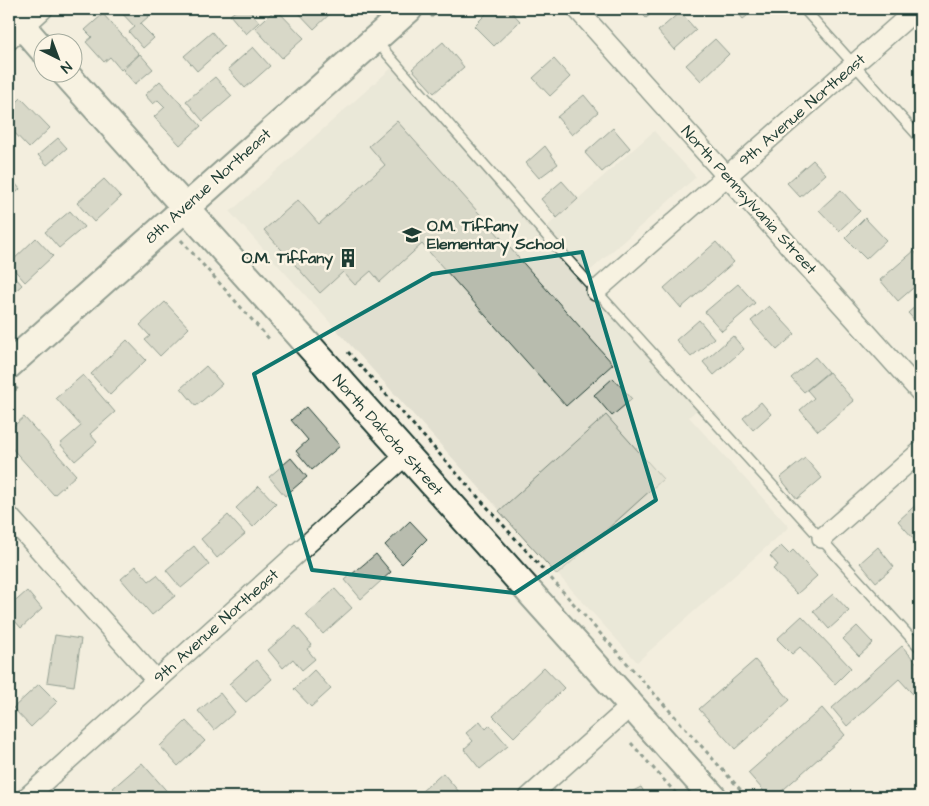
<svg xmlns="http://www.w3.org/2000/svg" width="929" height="806" font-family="'Architects Daughter',sans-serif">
  <rect width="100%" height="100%" fill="#f3eede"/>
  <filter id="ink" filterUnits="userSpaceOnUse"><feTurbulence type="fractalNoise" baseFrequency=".02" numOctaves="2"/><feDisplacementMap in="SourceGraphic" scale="10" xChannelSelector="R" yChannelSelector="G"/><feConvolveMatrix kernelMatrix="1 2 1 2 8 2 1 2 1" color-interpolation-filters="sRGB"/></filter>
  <g filter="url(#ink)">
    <!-- built -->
    <polygon fill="#e1dfd0" points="396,64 542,231 654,131 696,177 583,277 700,407 689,417 789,527 637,662 230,212"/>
    <!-- green -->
    <polygon fill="#d0d1c2" stroke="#78877b" points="606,415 663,479 557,575 499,511"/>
    <!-- building -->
    <g fill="#b8bcae" stroke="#1f3d34">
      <polygon points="118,9 157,9 140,24 154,38 143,48 129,32 135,27"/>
      <polygon points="238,9 248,9 259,22 246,34 230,15"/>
      <polygon points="276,9 304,38 282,58 255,28"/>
      <polygon points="295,9 331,9 333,11 314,29"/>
      <polygon points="491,9 509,9 520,21 494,46 474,26"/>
      <polygon points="638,9 657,9 646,18"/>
      <polygon points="735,9 756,9 743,19"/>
      <polygon points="680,12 696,30 674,50 658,31"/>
      <polygon points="103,14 139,54 121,70 110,57 104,62 86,42 92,37 85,30"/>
      <polygon points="212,32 224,47 197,71 184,56"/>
      <polygon points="715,39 729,54 701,81 686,65"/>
      <polygon points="443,42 464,67 434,93 412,69"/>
      <polygon points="253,47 270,66 245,88 228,69"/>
      <polygon points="140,54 153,69 135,84 123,70"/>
      <polygon points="554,59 570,77 550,96 533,78"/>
      <polygon points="215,77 232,96 203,121 186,101"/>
      <polygon points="160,81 201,126 180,145 154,117 165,107 158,100 153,104 145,95"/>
      <polygon points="584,95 598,112 572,135 557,117"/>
      <polygon points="21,98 50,128 29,148 9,127 9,110"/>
      <polygon points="397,121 613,364 566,406 422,244 380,282 371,271 355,285 343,272 320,293 264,230 298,200 319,224 385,165 369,146"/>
      <polygon points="613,128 630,148 602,172 585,153"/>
      <polygon points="58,138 67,148 47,165 38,155"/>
      <polygon points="545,146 558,164 539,178 526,163"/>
      <polygon points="813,160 826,174 800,197 787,183"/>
      <polygon points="9,176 20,189 9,199"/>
      <polygon points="104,179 121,197 94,222 77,203"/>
      <polygon points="562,181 578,199 557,218 541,199"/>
      <polygon points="841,190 860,211 839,231 819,210"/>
      <polygon points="70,211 84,227 59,248 45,232"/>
      <polygon points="865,218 886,240 866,259 845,238"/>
      <polygon points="36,238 53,256 25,282 9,264"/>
      <polygon points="716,242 734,262 681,308 664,288"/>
      <polygon points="914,251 920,258 920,282 898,301 880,280"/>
      <polygon points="9,270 22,285 9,297"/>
      <polygon points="738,284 755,303 722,331 705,312"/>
      <polygon points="165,302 189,328 160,356 145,340 150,336 140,325"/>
      <polygon points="920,302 920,326 908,313"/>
      <polygon points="769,306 795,334 777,350 751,321"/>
      <polygon points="699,320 714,338 691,357 676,340"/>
      <polygon points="733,336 744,349 714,375 703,362"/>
      <polygon points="127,340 146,360 110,395 91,374"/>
      <polygon points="815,357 828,372 804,392 791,378"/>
      <polygon points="206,366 222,384 196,406 181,388"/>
      <polygon points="829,372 854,401 818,431 800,410 814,398 807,390"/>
      <polygon points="83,375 115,412 90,434 97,442 75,461 60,444 81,426 56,398"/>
      <polygon points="613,378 632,399 612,416 594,395"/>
      <polygon points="761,402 771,414 753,430 743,418"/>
      <polygon points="306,407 340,446 312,470 296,451 308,440 291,420"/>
      <polygon points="24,417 76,475 54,495 9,445 9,430"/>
      <polygon points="291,458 307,477 285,496 269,477"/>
      <polygon points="805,458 822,478 797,499 780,478"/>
      <polygon points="259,486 276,504 253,527 236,508"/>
      <polygon points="920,501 920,546 898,521"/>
      <polygon points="228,515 245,534 217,558 201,539"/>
      <polygon points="410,521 427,539 402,564 385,545"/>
      <polygon points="194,546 209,565 181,588 166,570"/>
      <polygon points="781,546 789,554 793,550 817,576 797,594 773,569 778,565 770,556"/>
      <polygon points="878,547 894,567 876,582 860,563"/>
      <polygon points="376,554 391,572 361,599 345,580"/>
      <polygon points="136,566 149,581 157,575 175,596 152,615 121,579"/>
      <polygon points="335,589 352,608 323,634 306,615"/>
      <polygon points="27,591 42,609 21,628 9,614 9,607"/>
      <polygon points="833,594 849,611 829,629 813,611"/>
      <polygon points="802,616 851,668 835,684 800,647 792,654 777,639"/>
      <polygon points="296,626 312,645 307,649 315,659 302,670 293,659 283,668 268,650"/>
      <polygon points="857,626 873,643 859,656 843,639"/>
      <polygon points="55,635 81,639 74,686 47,682"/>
      <polygon points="902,646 920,667 920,702 899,679 847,726 832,708"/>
      <polygon points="256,660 272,679 246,702 229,684"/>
      <polygon points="755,660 790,700 735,749 699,709"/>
      <polygon points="544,667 564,688 514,737 493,716"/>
      <polygon points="314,670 331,689 311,707 294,689"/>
      <polygon points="39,684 57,702 31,727 13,708"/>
      <polygon points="220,693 235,712 214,730 198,711"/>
      <polygon points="822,708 845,735 775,797 769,797 748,773"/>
      <polygon points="186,721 205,741 178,766 160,746"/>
      <polygon points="480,721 486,729 490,725 508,746 480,769 464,749 473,741 466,733"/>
      <polygon points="142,763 172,797 121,797 113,788"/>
      <polygon points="443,773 460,793 454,797 415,797"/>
      <polygon points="641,787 647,797 621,797"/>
    </g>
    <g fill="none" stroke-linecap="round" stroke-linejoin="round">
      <!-- lane casing -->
      <g stroke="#1f3d34" stroke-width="12">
        <g id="lane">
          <polyline points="804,9 920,138"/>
          <polyline points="376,41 560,251 920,648"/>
        </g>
      </g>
      <!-- street casing -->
      <g stroke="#1f3d34" stroke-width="22">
        <g id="street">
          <polyline points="577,9 920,392"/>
          <polyline points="9,40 43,9"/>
          <polyline points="596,291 917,9"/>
          <polyline points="9,516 156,680"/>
          <polyline points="822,538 920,452"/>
          <polyline points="27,797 406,455"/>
          <polyline points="529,797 631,706"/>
        </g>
      </g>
      <!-- secondary casing -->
      <g stroke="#1f3d34" stroke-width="30">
        <g id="secondary">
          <polyline points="9,11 42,49"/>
          <polyline points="64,72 713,797"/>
          <polyline points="9,365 409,9"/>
        </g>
      </g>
      <!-- path -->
      <g stroke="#1f3d34" stroke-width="3" stroke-dasharray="4 4" stroke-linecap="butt">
        <polyline points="431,17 440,9"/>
        <polyline points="62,36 68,42"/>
        <polyline points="181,240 270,340"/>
        <polyline points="348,352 747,797"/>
        <polyline points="9,396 19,386"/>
        <polyline points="631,743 679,797"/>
      </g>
      <!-- lane -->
      <use href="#lane" stroke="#fcf5e5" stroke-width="9"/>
      <!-- street -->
      <use href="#street" stroke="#fcf5e5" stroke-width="19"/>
      <!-- secondary -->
      <use href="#secondary" stroke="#fcf5e5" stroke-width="26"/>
    </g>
  </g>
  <!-- marked area -->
  <path d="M0 0H929V806H0ZM582,252L656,500L515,593L312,570L254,374L432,274Z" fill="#f3eede" fill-opacity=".55" fill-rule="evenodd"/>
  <path fill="none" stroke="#0f766e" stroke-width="4" stroke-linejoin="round" d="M582,252L656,500L515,593L312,570L254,374L432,274Z"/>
  <!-- icons -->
  <defs>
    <g id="school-bare" transform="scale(1.5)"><path d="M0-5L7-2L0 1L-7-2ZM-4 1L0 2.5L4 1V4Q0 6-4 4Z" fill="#1f3d34" stroke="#fcf5e5" stroke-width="2.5" paint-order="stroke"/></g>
    <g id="building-bare" transform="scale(1.5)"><path d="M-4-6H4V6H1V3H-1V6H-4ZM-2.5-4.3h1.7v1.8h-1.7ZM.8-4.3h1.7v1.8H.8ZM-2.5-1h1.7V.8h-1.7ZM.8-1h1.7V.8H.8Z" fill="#1f3d34" stroke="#fcf5e5" stroke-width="2.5" paint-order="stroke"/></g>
  </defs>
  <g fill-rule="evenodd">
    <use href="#school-bare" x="412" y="235"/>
    <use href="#building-bare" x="348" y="258"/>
  </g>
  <g text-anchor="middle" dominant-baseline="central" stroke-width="5" stroke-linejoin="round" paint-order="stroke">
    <!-- street labels -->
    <g font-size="16" fill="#1f3d34" stroke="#fcf5e5">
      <text transform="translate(802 110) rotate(-41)">9th Avenue Northeast</text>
      <text transform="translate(208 186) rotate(-42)">8th Avenue Northeast</text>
      <text transform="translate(749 200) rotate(48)">North Pennsylvania Street</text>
      <text transform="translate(388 435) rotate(48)">North Dakota Street</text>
      <text transform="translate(216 626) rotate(-42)">9th Avenue Northeast</text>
    </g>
    <!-- poi labels -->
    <g font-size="16" font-weight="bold" fill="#1f3d34" stroke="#fcf5e5" text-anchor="start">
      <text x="427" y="226">O.M. Tiffany<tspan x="427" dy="18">Elementary School</tspan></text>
      <text x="333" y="258" text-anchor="end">O.M. Tiffany</text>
    </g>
  </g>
  <!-- margin -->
  <rect width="929" height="806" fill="none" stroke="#fcf5e5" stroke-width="30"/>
  <rect x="15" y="15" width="899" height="776" fill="none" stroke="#1f3d34" stroke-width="2" filter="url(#ink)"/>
  <!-- north arrow -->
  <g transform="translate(58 58) rotate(138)"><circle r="24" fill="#fcf5e5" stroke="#a4ab9e"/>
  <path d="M0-4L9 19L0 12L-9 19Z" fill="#1f3d34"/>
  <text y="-8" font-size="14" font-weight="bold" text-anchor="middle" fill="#1f3d34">N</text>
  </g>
</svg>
